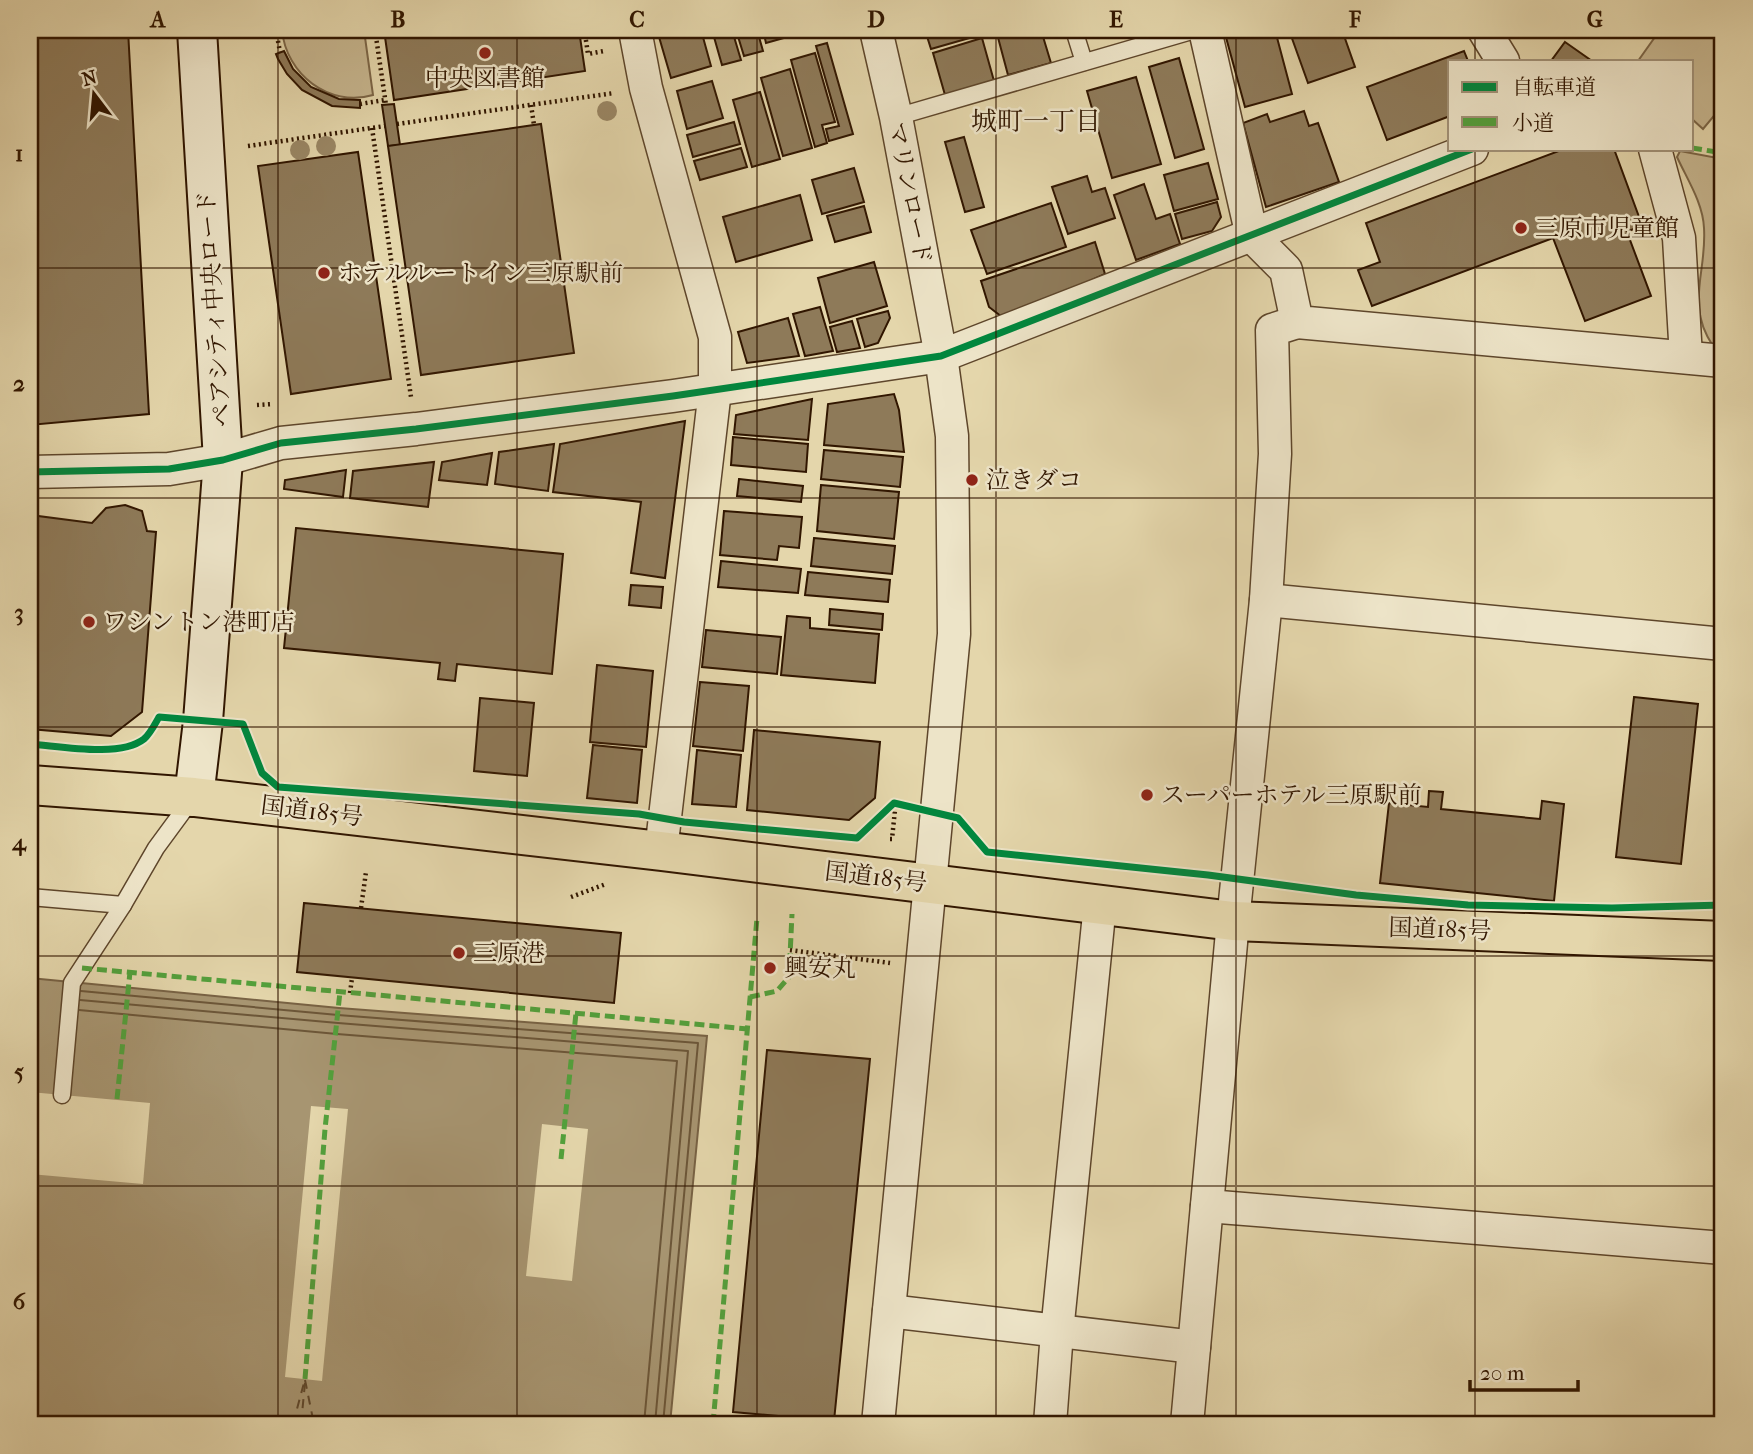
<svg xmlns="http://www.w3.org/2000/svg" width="1753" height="1454" font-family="'IM FELL French Canon','Noto Serif JP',serif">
  <rect width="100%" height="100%" fill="#e4d6ab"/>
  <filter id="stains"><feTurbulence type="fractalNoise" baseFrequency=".00286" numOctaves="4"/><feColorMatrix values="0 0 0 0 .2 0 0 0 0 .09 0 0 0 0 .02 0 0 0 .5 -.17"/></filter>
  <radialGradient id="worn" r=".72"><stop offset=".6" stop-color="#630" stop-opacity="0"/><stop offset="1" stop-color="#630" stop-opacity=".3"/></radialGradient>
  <!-- green -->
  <g fill="#c6b58e" stroke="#7c6647" stroke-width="2">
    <path d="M282,30H364L373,95C329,108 286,74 282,30Z"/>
    <polygon points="1660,30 1723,30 1723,105 1703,129 1692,119 1692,61 1638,61"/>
    <path d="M1680,151L1723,159V348L1713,346C1685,304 1707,273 1704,228C1703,203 1687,179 1677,157Z"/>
  </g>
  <!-- water -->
  <polygon fill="#a79571" stroke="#786244" stroke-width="2" points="30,978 339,1008 707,1036 670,1424 30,1424"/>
  <!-- pier -->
  <g fill="#e4d6ab">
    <polygon points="30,1092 150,1103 143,1184 30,1174"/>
    <polygon points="311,1106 348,1109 322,1381 285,1377"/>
    <polygon points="542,1124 588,1129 572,1281 526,1276"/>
  </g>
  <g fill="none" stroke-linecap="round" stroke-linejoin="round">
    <!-- shore -->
    <g stroke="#6c5638" stroke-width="2">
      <polyline points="81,991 338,1015 698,1043 663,1424"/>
      <polyline points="80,1000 338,1023 688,1051 655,1424"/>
      <polyline points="79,1010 337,1034 677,1061 644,1424"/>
    </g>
    <!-- ferry -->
    <g stroke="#60492d" stroke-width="2" stroke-dasharray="9 7" stroke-linecap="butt">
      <polyline points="305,1380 314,1424"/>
      <polyline points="293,1424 305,1379"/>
      <polyline points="301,1424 305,1383"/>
    </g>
  </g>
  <!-- building -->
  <g fill="#8e7a59" stroke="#311600" stroke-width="2">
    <polygon points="30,30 128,30 149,414 30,425"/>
    <polygon points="384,30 579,30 585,71 394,100"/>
    <polygon points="657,30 701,30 711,66 671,78"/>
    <polygon points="712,30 732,30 741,60 722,65"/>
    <polygon points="736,30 757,30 763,51 744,56"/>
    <polygon points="763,30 804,30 805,32 766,43"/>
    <polygon points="925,30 979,30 980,35 931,49"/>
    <polygon points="996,30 1041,30 1051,63 1008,75"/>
    <polygon points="1224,30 1275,30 1292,94 1245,107"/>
    <polygon points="1289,30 1342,30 1355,67 1308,83"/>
    <polygon points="982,38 994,81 945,95 933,53"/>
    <polygon points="1565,42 1592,61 1551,61"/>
    <polygon points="827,43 853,134 829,141 826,129 839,126 816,46"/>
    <polygon points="284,51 293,69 311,87 339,99 360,100 360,108 332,106 302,90 287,74 278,59 276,54"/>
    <polygon points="1464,51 1468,61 1450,61 1450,116 1387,140 1367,87"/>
    <polygon points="815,53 835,122 822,125 827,143 815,147 791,60"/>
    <polygon points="1179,58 1204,149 1175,158 1149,67"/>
    <polygon points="790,69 812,148 783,156 761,78"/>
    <polygon points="1136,77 1161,164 1112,178 1087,91"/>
    <polygon points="712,81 723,118 687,129 677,91"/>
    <polygon points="760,92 780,159 752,167 733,100"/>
    <polygon points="394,104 400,145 388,146 382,105"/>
    <polygon points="1304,111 1309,126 1318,123 1339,182 1266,207 1243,123 1267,114 1270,122"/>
    <polygon points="734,122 740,144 693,157 687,135"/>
    <polygon points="541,124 574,353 421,375 388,146"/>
    <polygon points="964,137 984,207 965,212 945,142"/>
    <polygon points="741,148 747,167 700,180 694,161"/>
    <polygon points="1564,149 1614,149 1642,225 1627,232 1651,296 1585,321 1553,238 1372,306 1358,270 1380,262 1366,223"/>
    <polygon points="358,152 391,379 291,394 258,166"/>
    <polygon points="1208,163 1218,199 1174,211 1164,175"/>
    <polygon points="854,168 864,202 822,214 812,180"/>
    <polygon points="1087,176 1092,192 1105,188 1115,218 1068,234 1052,187"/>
    <polygon points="1144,184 1156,219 1170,214 1180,244 1136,260 1114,195"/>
    <polygon points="800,195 812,240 736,262 723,217"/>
    <polygon points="1217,202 1221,217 1212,231 1182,239 1175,214"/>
    <polygon points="1051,203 1066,247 987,274 971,230"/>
    <polygon points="864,206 871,232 835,242 827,216"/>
    <polygon points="1095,242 1105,274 1006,320 989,307 981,281"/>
    <polygon points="874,262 887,306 830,323 818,278"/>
    <polygon points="820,307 833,351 805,356 793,314"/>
    <polygon points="888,311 890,318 878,343 865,347 857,319"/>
    <polygon points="788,318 799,356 747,363 738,332"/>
    <polygon points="852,321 860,348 837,352 830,327"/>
    <polygon points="894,394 899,410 904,452 824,445 828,404"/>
    <polygon points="812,399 808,440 734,434 736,415"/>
    <polygon points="685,421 665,578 631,573 641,502 553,492 560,444"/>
    <polygon points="733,437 808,444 806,472 731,465"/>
    <polygon points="554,444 548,491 495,484 499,452"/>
    <polygon points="824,450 903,457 900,487 821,479"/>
    <polygon points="492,453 487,485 439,480 442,462"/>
    <polygon points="434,462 428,507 350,498 353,471"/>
    <polygon points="346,470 343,497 284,489 285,480"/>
    <polygon points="739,479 803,486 801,502 737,496"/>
    <polygon points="821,485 899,492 894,539 817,531"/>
    <polygon points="125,505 142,511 147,531 156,532 142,712 111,736 30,729 30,515 92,523 106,508"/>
    <polygon points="724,511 802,517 799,548 779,546 777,560 720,555"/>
    <polygon points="296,528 563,554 552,674 457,664 455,681 438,679 440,663 284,648"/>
    <polygon points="814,538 895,546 892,574 811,566"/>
    <polygon points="721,561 801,569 798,593 718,587"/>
    <polygon points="808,572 890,580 888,602 805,595"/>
    <polygon points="631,585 663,587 661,608 629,605"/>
    <polygon points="830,609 883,614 882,630 829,625"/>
    <polygon points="787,616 810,618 810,628 879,634 875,683 781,675"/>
    <polygon points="706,630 781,637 777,674 702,667"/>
    <polygon points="597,665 653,671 646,747 590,742"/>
    <polygon points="700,682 749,686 743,751 693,746"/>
    <polygon points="1634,697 1698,704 1681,864 1616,857"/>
    <polygon points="480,698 534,703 527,776 474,771"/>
    <polygon points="754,730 880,742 875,798 849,820 747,810"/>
    <polygon points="593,745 642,750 637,803 587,798"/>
    <polygon points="697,750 741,755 736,807 692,804"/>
    <polygon points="1429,791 1443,792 1441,809 1540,819 1542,801 1564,804 1554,901 1380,883 1389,803 1428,807"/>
    <polygon points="304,903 621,933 614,1003 297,972"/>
    <polygon points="767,1050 870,1059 834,1421 733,1412"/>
  </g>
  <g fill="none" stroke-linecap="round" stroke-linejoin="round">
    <!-- lane casing -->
    <g stroke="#5e462b" stroke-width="19">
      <g id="lane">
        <polyline points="1074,30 1084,62"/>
        <polyline points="896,117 1195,30"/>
        <polyline points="30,897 123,905 156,848 192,799"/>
        <polyline points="62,1095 72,983 123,905"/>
      </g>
    </g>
    <!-- street casing -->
    <g stroke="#5e462b" stroke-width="35">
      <g id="street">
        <polyline points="635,30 646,88 715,337 715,390 661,851"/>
        <polyline points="876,30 896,117 941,356 952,436 954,634 878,1424"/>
        <polyline points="1205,30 1252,236 1286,270 1297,322 1723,361"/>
        <polyline points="1484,30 1503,61"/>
        <polyline points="1655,149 1679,238 1686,357"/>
        <polyline points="30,472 169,469 223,460 281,443 416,429 673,396 941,356 1472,149"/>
        <polyline points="1266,600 1723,644"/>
        <polyline points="1207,1206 1723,1248"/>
        <polyline points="889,1311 1194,1347"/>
        <polyline points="1050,1424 1057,1332 1100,904"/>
        <polyline points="1187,1424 1233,921 1266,600 1275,454 1272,330 1297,322"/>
      </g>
    </g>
    <!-- secondary casing -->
    <g stroke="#311600" stroke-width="42">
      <polyline id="secondary" points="194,797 203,721 223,460 197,30"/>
    </g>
    <!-- highway casing -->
    <g stroke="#311600" stroke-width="42">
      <polyline id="highway" points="30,785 194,797 661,851 1233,921 1723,941"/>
    </g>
    <!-- path -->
    <g stroke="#311600" stroke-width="4.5" stroke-dasharray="2 3.5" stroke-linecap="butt">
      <polyline points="276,30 280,52"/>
      <polyline points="375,30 386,105"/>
      <polyline points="580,35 585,34 588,54 604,51"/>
      <polyline points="360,104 385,100"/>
      <polyline points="531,105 534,125"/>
      <polyline points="397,124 614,93"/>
      <polyline points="372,128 411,397"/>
      <polyline points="248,146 385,126"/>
      <polyline points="257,405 273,404"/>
      <path d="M30,744C59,746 120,758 144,739C150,734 155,724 159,717"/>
      <polyline points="858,837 894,803"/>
      <polyline points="890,839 892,839 895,810"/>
      <polyline points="571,897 606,884"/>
      <polyline points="361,908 366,872"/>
      <polyline points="790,950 890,963"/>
      <polyline points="350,993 352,978"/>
    </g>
    <!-- lane -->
    <use href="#lane" stroke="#ede4c8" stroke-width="16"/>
    <!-- street -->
    <use href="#street" stroke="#ede4c8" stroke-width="32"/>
    <!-- secondary -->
    <use href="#secondary" stroke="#ede4c8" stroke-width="38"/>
    <!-- highway -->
    <use href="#highway" stroke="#e4d6ab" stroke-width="38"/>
    <!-- quiet -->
    <g stroke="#52a13c" stroke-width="5" stroke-dasharray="10 5" stroke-linecap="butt">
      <polyline points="1692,148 1723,153"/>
      <polyline points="82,968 748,1029"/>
      <polyline points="750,997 777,991 789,977 792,914"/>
      <polyline points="117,1099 130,972"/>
      <polyline points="561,1159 576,1013"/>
      <polyline points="305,1379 325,1129 340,992"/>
      <polyline points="713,1424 757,918"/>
    </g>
    <!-- cycleway casing -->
    <g stroke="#ede4c8" stroke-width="11">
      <g id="cycleway">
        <polyline points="30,472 169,469 223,460 281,443 416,429 673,396 941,356 1472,149"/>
        <path d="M30,744C59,746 120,758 144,739C150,734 155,724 159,717L243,724L262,773L278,787L639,814L684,822L857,838L894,803L958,818L987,852L1208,875L1356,895L1468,905L1612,908L1723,905"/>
      </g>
    </g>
    <!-- cycleway -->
    <use href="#cycleway" stroke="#00873e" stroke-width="7"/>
  </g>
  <!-- trees -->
  <g fill="#9a8765">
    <circle cx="607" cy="111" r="10"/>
    <circle cx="326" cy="146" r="10"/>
    <circle cx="300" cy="150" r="10"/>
  </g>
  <!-- grid -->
  <path fill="none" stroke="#311600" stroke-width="2" stroke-opacity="0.55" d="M278,30V1424M517,30V1424M757,30V1424M996,30V1424M1236,30V1424M1475,30V61M1475,149V1424M30,268H1723M30,498H1723M30,727H1723M30,956H1723M30,1186H1723"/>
  <!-- markers -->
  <g fill="#8f2418" stroke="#ede4c8" stroke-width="2.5">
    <circle cx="485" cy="53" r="7"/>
    <circle cx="1521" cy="228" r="7"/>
    <circle cx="324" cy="273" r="7"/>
    <circle cx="972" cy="480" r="7"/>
    <circle cx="89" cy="622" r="7"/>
    <circle cx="1147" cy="795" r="7"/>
    <circle cx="459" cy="953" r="7"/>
    <circle cx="770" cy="968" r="7"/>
  </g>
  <g text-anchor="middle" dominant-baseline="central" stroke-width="5" stroke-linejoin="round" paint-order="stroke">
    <!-- poi labels -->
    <g font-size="24" fill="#311600" stroke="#ede4c8" text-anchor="start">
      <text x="485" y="78" text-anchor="middle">中央図書館</text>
      <text x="1535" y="228">三原市児童館</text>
      <text x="338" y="273">ホテルルートイン三原駅前</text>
      <text x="986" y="480">泣きダコ</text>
      <text x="103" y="622">ワシントン港町店</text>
      <text x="1161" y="795">スーパーホテル三原駅前</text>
      <text x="473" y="953">三原港</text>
      <text x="784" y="968">興安丸</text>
    </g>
    <!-- street labels -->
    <g font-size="24" fill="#311600" stroke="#ede4c8">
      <text transform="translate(910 193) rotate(79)">マリンロード</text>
      <text transform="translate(214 309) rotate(-94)">ペアシティ中央ロード</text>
      <text transform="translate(312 811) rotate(7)">国道185号</text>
      <text transform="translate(876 877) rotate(7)">国道185号</text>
      <text transform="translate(1440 929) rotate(2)">国道185号</text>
    </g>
    <!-- neighbourhood labels -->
    <g font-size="26" fill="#311600" stroke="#ede4c8">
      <text x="1036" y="121">城町一丁目</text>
    </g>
  </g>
  <!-- margin -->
  <rect width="1753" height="1454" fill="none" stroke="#e4d6ab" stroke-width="77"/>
  <!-- legend -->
  <rect x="1448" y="60" width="245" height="91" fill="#ede4c8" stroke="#a29278" stroke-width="2"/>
  <rect x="1462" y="82" width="35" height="10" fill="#00873e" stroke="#a29278" stroke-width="2"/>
  <text x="1512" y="94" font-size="21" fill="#311600">自転車道</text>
  <rect x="1462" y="117" width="35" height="10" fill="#52a13c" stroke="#a29278" stroke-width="2"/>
  <text x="1512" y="130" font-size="21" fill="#311600">小道</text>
  <!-- north arrow -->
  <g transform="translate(94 94) rotate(344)" stroke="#ede4c8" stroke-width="5" paint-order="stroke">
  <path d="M0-5L12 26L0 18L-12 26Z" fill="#311600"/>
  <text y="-10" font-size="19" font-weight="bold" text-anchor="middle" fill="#311600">N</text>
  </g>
  <!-- scale -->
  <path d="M1470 1380v10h108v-10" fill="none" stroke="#311600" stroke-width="3.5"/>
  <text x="1480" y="1380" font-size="21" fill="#311600" stroke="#ede4c8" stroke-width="5" paint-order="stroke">20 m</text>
  <rect x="38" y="38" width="1676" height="1378" fill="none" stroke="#311600" stroke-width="2.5"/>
  <g font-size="23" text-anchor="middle" font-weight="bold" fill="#311600">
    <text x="158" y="27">A</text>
    <text x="398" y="27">B</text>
    <text x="637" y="27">C</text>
    <text x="876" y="27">D</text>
    <text x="1116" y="27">E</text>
    <text x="1355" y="27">F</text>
    <text x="1595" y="27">G</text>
    <text x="19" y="161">1</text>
    <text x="19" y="391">2</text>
    <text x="19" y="620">3</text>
    <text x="19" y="850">4</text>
    <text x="19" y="1079">5</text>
    <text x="19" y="1309">6</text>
  </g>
  <rect width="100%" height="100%" filter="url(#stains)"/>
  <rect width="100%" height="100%" fill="url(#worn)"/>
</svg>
